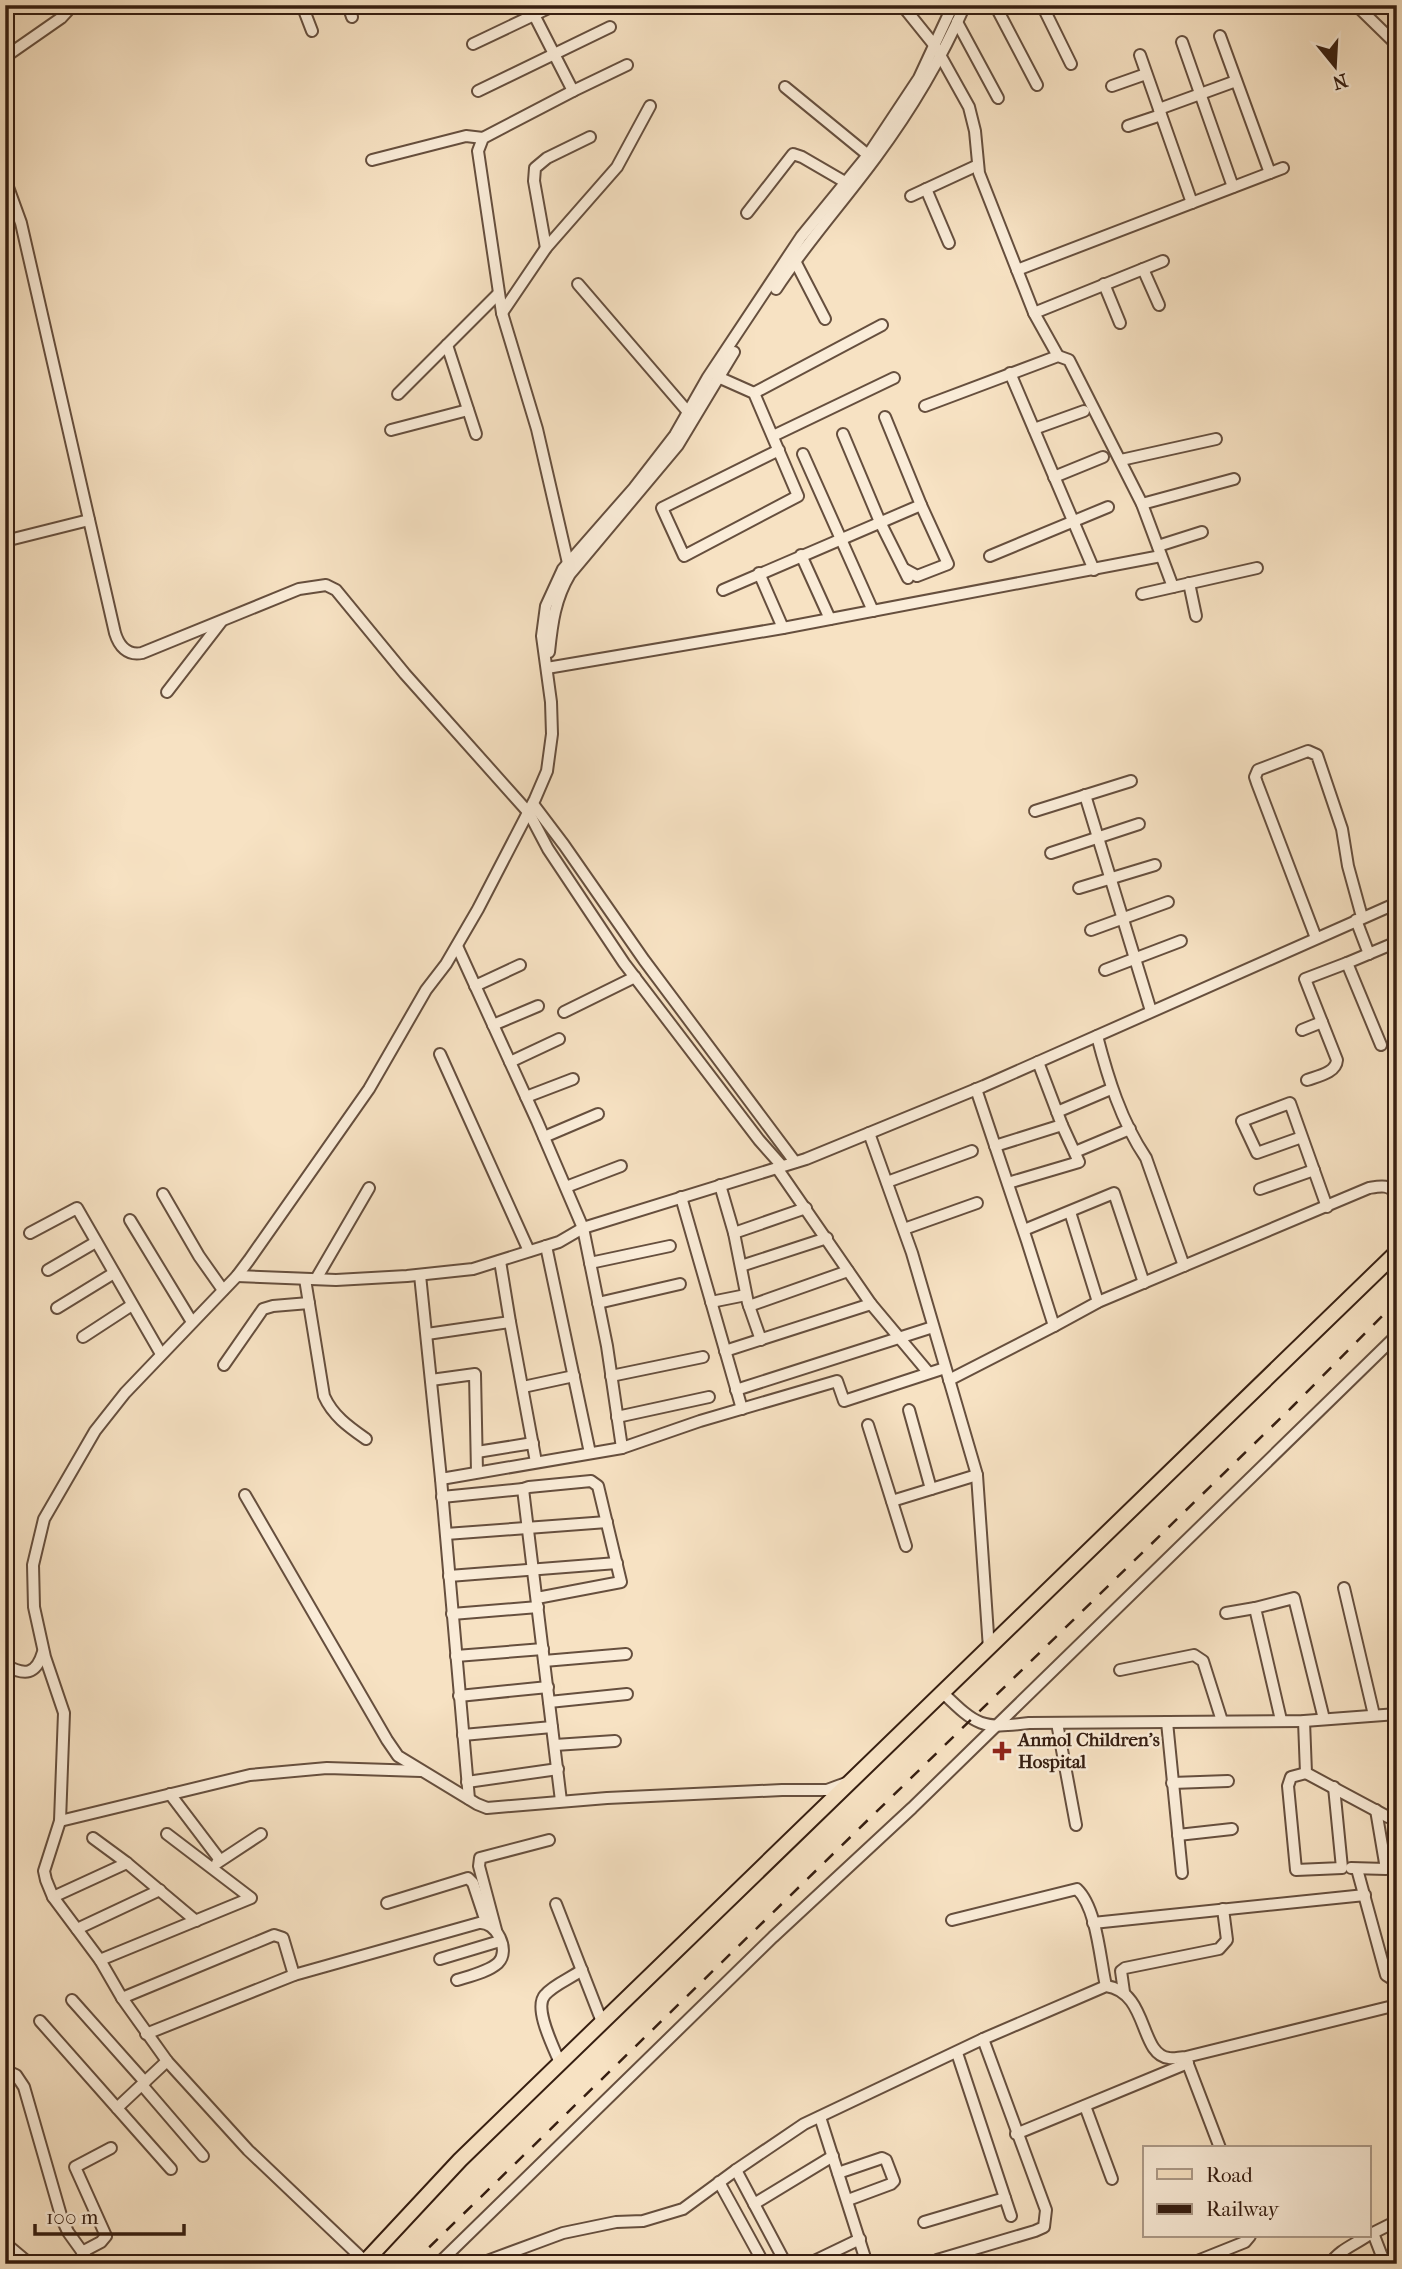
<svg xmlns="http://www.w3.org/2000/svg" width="1402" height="2269" font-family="'IM FELL French Canon',serif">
  <rect width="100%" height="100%" fill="#f7e2c3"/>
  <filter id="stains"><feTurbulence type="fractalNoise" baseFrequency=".00286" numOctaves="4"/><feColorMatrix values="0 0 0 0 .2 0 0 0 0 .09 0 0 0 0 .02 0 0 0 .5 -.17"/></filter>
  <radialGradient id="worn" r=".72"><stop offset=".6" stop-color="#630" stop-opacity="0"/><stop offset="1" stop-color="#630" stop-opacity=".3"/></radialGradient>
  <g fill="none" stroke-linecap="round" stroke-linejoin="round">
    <!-- minor casing -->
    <g stroke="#664f3e" stroke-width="14">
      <g id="minor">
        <polyline points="302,5 312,31"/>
        <polyline points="348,5 352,17"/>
        <polyline points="392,5 393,8"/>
        <polyline points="529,5 573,91"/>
        <polyline points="902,5 935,46 969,107 975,131 979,173 1034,313 1058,356"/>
        <polyline points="995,5 1037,85"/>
        <polyline points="1042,5 1071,64"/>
        <polyline points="1356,5 1397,45"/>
        <polyline points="957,22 998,98"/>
        <polyline points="1220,36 1270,173"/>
        <polyline points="1182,42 1233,187"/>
        <polyline points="473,44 555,5"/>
        <polyline points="1140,55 1192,203"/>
        <polyline points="5,57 61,18 73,5"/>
        <polyline points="1112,86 1146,74"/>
        <polyline points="785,87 868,155"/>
        <polyline points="478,91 610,27"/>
        <polyline points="1159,109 1236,81"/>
        <polyline points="1128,126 1161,115"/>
        <polyline points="372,160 466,136 483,138"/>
        <path d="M5,179L21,223L115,633C119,646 127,656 142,653L299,589L326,585L336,590L405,674L529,813L548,849L624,963L759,1140L782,1166"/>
        <polyline points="926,189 949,243"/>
        <polyline points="911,196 978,165"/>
        <polyline points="747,213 793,154 802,157 845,182"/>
        <polyline points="546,248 534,181 535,168 547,158 590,137"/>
        <polyline points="795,261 825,319"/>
        <polyline points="1143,269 1159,305"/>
        <polyline points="1017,270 1283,168"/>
        <polyline points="578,284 688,412"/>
        <polyline points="1104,284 1120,323"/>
        <path d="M776,289C806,243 843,202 876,157C911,110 941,59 965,5"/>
        <polyline points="502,313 546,248 617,167 650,106"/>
        <polyline points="1034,313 1163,261"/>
        <polyline points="447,345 476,434"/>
        <polyline points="1010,373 1094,570"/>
        <polyline points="718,377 754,393 798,496 684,556 662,508 779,450"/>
        <polyline points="754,393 882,325"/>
        <polyline points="398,394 498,294"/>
        <polyline points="925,406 1058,356 1069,360 1142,504 1173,587"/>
        <polyline points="1034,429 1084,411"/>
        <polyline points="391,430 468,410"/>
        <polyline points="843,434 880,522 908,578"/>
        <polyline points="773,436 894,378"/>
        <polyline points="803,454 873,611"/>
        <polyline points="1121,460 1216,439"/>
        <polyline points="1054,477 1103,457"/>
        <polyline points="1142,504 1234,479"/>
        <polyline points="5,541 89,520"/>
        <polyline points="1158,546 1202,532"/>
        <polyline points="801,555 830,619"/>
        <polyline points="990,556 1108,507"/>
        <polyline points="571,564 568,563 537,429 502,313 478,151 483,138 573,91 627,65"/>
        <polyline points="904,569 917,576 948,564 921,505"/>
        <polyline points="759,573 783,628"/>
        <polyline points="1189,583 1196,616"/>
        <polyline points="723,590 921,505 885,417"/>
        <polyline points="1142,594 1257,568"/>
        <path d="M549,652C552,623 555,599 570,574L678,445L734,352"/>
        <polyline points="547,668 783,628 1161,556"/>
        <polyline points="167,692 221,622"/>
        <polyline points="1085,795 1151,1011"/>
        <polyline points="533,804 564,845 644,960 795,1162"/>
        <polyline points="1035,811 1131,781"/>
        <polyline points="1051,853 1139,824"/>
        <polyline points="1079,888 1155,865"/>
        <polyline points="1356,920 1369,954"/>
        <polyline points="1091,930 1168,902"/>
        <polyline points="1316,938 1257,783 1255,777 1258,770 1308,751 1317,755 1342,829 1348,866 1362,917"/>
        <polyline points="457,946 537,1121 583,1228 607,1346 622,1448 700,1421 837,1381 844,1401 945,1368"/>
        <polyline points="1105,970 1181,941"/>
        <polyline points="475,986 520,965"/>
        <polyline points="564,1012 635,977"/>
        <polyline points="493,1025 538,1006"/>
        <polyline points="1302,1030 1322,1022"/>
        <path d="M1097,1036C1108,1078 1121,1121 1146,1158L1184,1266"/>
        <polyline points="1381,1045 1347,963 1397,942"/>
        <polyline points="440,1054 529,1251"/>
        <polyline points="510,1062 559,1039"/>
        <path d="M1307,1080C1318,1076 1336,1073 1337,1060L1305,979L1347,963"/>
        <path d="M976,1089L1027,1241L1054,1326L1098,1302L1369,1188C1381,1186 1389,1184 1397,1195"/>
        <polyline points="526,1097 573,1079"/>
        <polyline points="1057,1112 1111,1089"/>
        <polyline points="869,1133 912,1253 977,1475 989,1649"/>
        <polyline points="544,1137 598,1114"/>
        <polyline points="1302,1137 1257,1153 1242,1121 1290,1103 1327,1207"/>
        <polyline points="995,1146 1062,1125 1038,1062"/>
        <polyline points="1075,1152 1130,1129"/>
        <polyline points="777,1168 871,1304 928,1372"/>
        <polyline points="887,1182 972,1151"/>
        <polyline points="1008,1183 1079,1162 1062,1125"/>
        <polyline points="720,1185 734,1233 748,1303 761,1340"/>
        <polyline points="566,1187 621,1166"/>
        <polyline points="1260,1189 1314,1170"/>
        <polyline points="163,1194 199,1256 223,1290"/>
        <polyline points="681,1197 742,1409"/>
        <polyline points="1070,1212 1098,1302"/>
        <polyline points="130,1220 192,1322"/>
        <polyline points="904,1229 977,1203"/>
        <polyline points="1024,1230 1114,1193 1144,1283"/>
        <polyline points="30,1233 77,1208 161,1354"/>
        <polyline points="734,1233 806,1208"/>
        <polyline points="546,1246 590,1453"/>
        <polyline points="590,1263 670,1246"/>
        <polyline points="741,1266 827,1238"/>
        <polyline points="48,1270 96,1242"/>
        <polyline points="420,1275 441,1479 622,1448"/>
        <polyline points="237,1276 336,1280 407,1276 473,1269 559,1242 583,1228 806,1159 984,1086 1397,903"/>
        <path d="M305,1279L324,1396C333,1416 349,1427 366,1439"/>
        <polyline points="316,1279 369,1188"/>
        <polyline points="711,1302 746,1295"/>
        <polyline points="598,1303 680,1284"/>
        <polyline points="749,1306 848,1271"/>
        <polyline points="57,1308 114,1273"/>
        <polyline points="510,1322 536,1462"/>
        <polyline points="427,1334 510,1322 500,1261"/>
        <polyline points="83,1337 132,1305"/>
        <polyline points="725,1351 871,1304"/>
        <polyline points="224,1365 263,1309 273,1306 309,1303"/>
        <polyline points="611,1376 703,1357"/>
        <polyline points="431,1380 475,1374 477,1472"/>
        <polyline points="949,1380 1054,1326"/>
        <polyline points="523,1387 574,1376"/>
        <polyline points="736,1390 933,1327"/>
        <polyline points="909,1410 931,1489"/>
        <polyline points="617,1417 709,1397"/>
        <polyline points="868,1425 906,1546"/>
        <polyline points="477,1452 533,1443"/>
        <polyline points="441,1479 469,1799"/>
        <polyline points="245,1495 387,1740 398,1756 477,1804 487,1808 607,1798 782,1790 827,1790 846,1783"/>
        <polyline points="442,1497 523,1489"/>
        <polyline points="892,1501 977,1475"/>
        <polyline points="446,1534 607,1522"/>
        <polyline points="449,1576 617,1563"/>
        <polyline points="1344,1588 1374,1715"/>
        <polyline points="537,1598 621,1582 598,1486 591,1481 529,1487 523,1489 561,1801"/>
        <polyline points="1226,1613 1255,1608"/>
        <polyline points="452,1614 538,1607"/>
        <polyline points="456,1656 543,1649"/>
        <polyline points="544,1661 626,1654"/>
        <path d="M5,1665C25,1676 36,1675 43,1652"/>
        <polyline points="1120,1670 1194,1655 1203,1661 1222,1721"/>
        <path d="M943,1693C977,1726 981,1729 1029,1723L1304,1721L1397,1714"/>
        <polyline points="459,1696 548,1687"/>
        <polyline points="549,1702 627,1694"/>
        <polyline points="1281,1720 1255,1608 1294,1598 1324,1719"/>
        <polyline points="1304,1721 1306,1773 1388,1817 1397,1816"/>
        <polyline points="1167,1722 1182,1873"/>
        <polyline points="1057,1723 1076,1825"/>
        <polyline points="463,1735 552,1727"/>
        <polyline points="555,1745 615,1741"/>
        <polyline points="1306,1773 1291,1777 1288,1786 1296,1870 1342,1868 1334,1787"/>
        <polyline points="467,1782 558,1769"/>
        <polyline points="1172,1783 1228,1781"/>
        <polyline points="170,1794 220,1860"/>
        <polyline points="60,1821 250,1775 327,1768 421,1771"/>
        <polyline points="1178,1835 1232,1829"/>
        <polyline points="93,1838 127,1863 196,1921"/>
        <polyline points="217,1863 261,1834"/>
        <polyline points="1351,1868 1386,1869 1376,1810"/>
        <polyline points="1357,1869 1386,1975 1397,1982"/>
        <polyline points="53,1897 127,1863"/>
        <polyline points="387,1903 468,1878 473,1883 486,1922"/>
        <polyline points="556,1904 602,2022"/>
        <path d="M952,1920L1077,1889C1097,1908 1100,1960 1106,1986"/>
        <polyline points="1093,1923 1365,1895"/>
        <polyline points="77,1929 160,1890"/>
        <polyline points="496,1930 479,1866 480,1858 549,1840"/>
        <polyline points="440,1959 500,1941"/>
        <polyline points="100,1960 251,1898 167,1834"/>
        <polyline points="1124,1992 1121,1971 1125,1968 1219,1949 1227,1940 1223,1909"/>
        <polyline points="122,1998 274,1935 283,1938 294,1975"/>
        <polyline points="72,2000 145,2082"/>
        <polyline points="40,2021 171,2169"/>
        <path d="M146,2034L294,1975L479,1923C496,1921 511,1950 498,1963C488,1972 470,1976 457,1980"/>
        <polyline points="957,2053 1011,2216"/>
        <polyline points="1186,2059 1220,2148"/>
        <path d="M560,2063C554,2048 533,2008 545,1995C553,1985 571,1978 582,1970"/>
        <polyline points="5,2070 16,2075 24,2087 62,2219 68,2232 91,2264"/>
        <polyline points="142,2085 203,2156"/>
        <polyline points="1085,2106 1112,2179"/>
        <polyline points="117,2108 167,2061"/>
        <polyline points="820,2117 867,2264"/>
        <polyline points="1016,2134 1188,2063"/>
        <polyline points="736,2170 786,2264"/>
        <polyline points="838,2173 882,2158 886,2160 894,2181 891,2184 848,2200"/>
        <polyline points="719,2182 764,2264"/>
        <polyline points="754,2204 833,2156"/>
        <polyline points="924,2222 1005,2198"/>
        <polyline points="1373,2233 1385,2264"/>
        <polyline points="1369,2235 1397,2221"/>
        <polyline points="5,2248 11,2248 30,2264"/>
        <polyline points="82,2252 101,2242 106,2236 75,2167 111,2148"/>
        <polyline points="937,2260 1035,2231 1044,2227 1046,2210 983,2039"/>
        <polyline points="368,2264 248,2150 167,2061 122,1998 100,1960 53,1897 46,1880 44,1871 60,1821 64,1713 45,1657 34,1607 33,1565 44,1519 95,1431 125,1393 237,1276 249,1260 369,1089 426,990 446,964 478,909 535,799 547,771 552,734 551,702 542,636 546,606 563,569 634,488 675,435 708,377 801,237 868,155 919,78 953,5"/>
        <polyline points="438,2264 773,1937 912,1808 1397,1335"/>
        <path d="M479,2264L563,2233L616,2222L643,2221L683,2209L736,2170L804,2124L983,2039L1106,1986C1149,1992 1139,2055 1169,2058C1174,2059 1180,2057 1186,2057L1397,2005"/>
        <polyline points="808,2264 860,2239"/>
        <polyline points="1190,2264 1245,2242 1250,2236"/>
        <path d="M1330,2264C1339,2250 1354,2245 1367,2236"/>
      </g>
    </g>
    <!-- major casing -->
    <g stroke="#361e11" stroke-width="18">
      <polyline id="major" points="363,2264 460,2160 1397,1252"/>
    </g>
    <!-- minor -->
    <use href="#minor" stroke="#faecd8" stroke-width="10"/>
    <!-- major -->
    <use href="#major" stroke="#f7e2c3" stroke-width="14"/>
    <!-- rail -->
    <polyline stroke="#361e11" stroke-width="2.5" stroke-dasharray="12 12" stroke-linecap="butt" points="412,2264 1293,1406 1397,1301"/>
  </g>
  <!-- markers -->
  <path fill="#8f2418" stroke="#faecd8" stroke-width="2.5" d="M998.5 1740.5h7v7h7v7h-7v7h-7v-7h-7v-7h7z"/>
  <g text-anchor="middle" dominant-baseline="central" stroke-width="5" stroke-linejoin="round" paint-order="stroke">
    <!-- poi labels -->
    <g font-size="19" font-weight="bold" fill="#361e11" stroke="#faecd8" text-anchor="start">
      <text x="1018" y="1740">Anmol Children's<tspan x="1018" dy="22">Hospital</tspan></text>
    </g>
  </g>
  <!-- margin -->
  <rect width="1402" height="2269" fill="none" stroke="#f7e2c3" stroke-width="28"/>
  <rect x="7" y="7" width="1388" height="2255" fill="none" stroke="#361e11" stroke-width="3.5"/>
  <rect x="14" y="14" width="1374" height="2241" fill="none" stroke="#361e11" stroke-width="2"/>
  <!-- legend -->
  <rect x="1143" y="2146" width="228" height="91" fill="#faecd8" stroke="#ac9a88" stroke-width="2"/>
  <rect x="1157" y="2169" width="35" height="10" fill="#f7e2c3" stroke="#ac9a88" stroke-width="2"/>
  <text x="1206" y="2182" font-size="21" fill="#361e11">Road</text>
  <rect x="1157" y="2204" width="35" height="10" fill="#361e11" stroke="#ac9a88" stroke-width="2"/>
  <text x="1206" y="2216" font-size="21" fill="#361e11">Railway</text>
  <!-- north arrow -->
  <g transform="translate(1335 66) rotate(162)" stroke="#faecd8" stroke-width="5" paint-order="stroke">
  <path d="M0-5L12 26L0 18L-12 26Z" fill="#361e11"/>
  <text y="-10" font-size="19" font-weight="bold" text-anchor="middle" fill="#361e11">N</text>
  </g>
  <!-- scale -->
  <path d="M35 2224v10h149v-10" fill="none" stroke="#361e11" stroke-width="3.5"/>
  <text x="46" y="2224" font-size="21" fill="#361e11" stroke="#faecd8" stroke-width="5" paint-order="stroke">100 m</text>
  <rect width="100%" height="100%" filter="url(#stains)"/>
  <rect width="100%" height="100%" fill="url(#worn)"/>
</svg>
